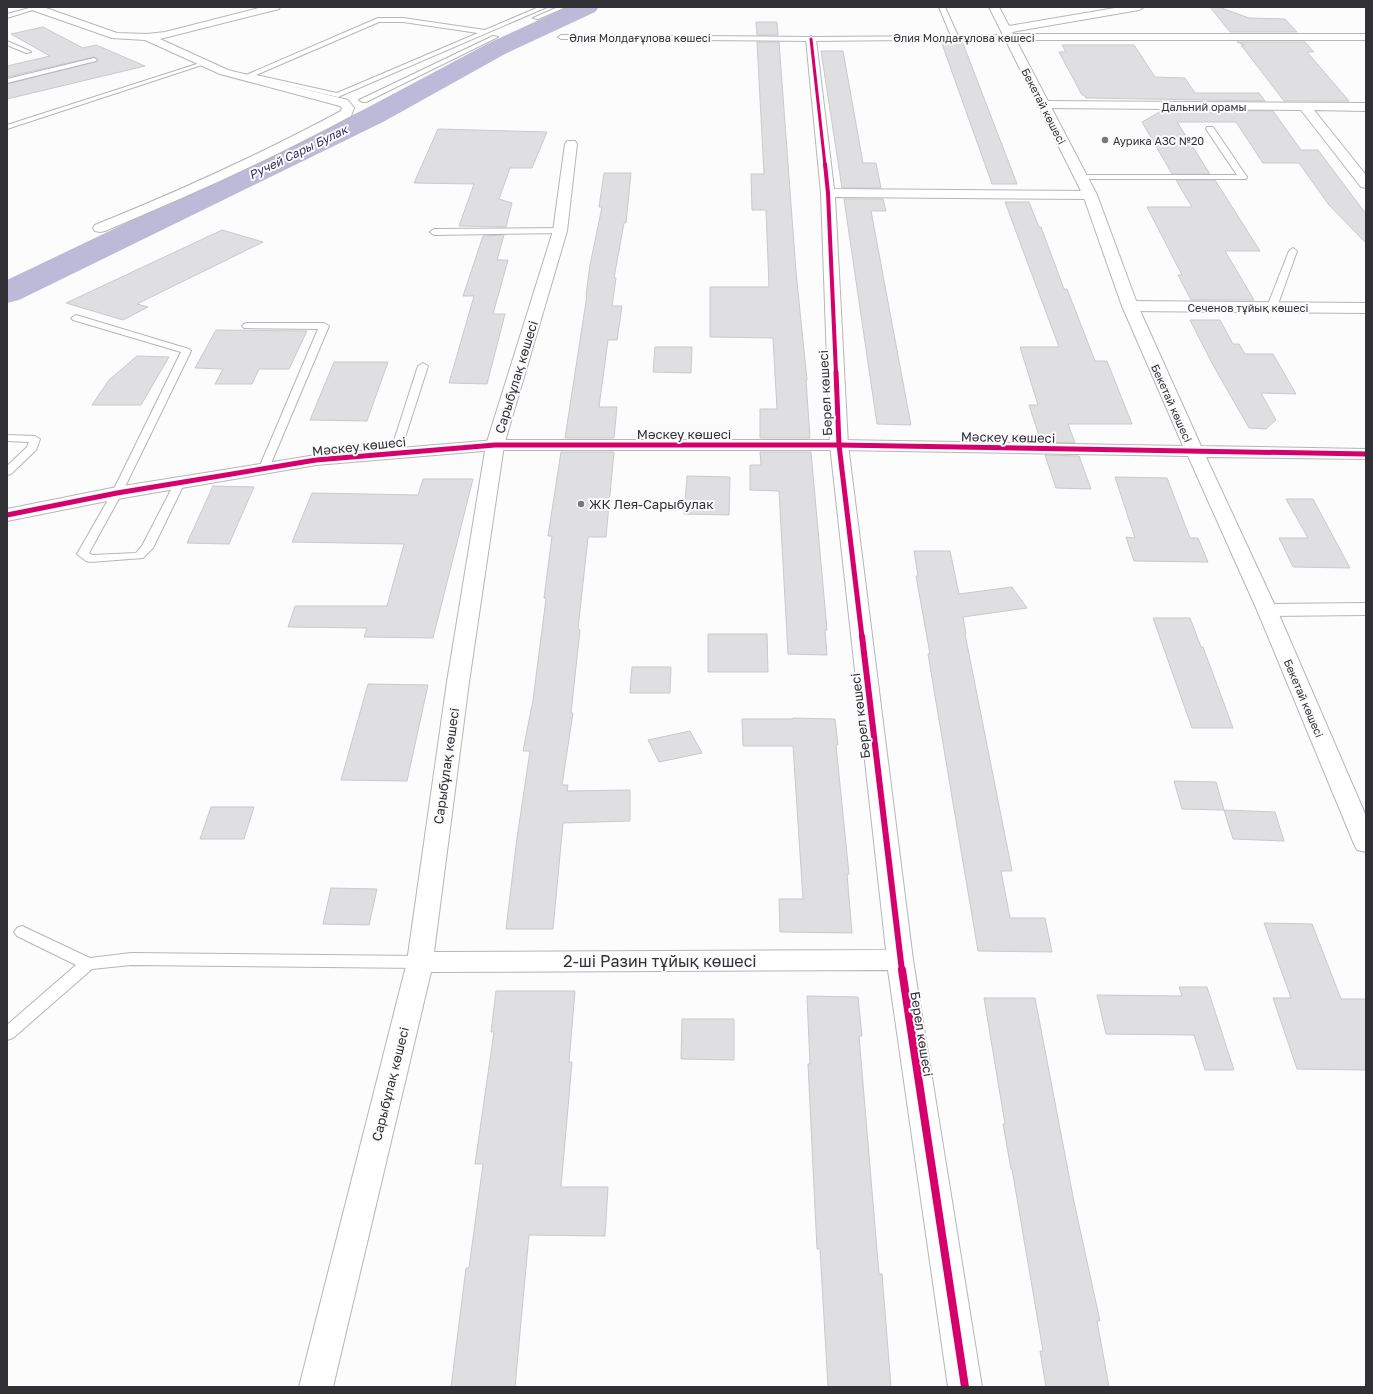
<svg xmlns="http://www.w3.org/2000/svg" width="1373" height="1394" font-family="'Golos Text',sans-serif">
  <rect width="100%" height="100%" fill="#fcfcfc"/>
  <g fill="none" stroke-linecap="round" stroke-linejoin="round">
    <!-- river -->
    <polygon fill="#bcb9d9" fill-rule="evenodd" points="567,7 599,7 595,12 505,54 383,122 19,300 7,303 7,280 363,110 487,44"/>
  </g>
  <!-- building -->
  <g fill="#dfdfe1" stroke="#cacacc">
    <polygon points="1210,7 1219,7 1249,18 1285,19 1297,32 1230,32"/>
    <polygon points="756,22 777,22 778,35 757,35"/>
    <polygon points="43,27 83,48 96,45 145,66 7,99 7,84 98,61 98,59 94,57 7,77 7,66 50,56 11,34"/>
    <polygon points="941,41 962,41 1017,184 992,184"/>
    <polygon points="757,42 779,42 796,272 807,380 806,380 810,438 760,438 760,409 777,409 773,338 710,337 710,287 769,287 766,210 752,210 751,174 764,174"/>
    <polygon points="1237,42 1305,42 1314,52 1307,52 1349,101 1284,101 1241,45 1245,45"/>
    <polygon points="1062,45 1134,45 1155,77 1185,78 1195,93 1259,93 1265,101 1086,98 1084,95 1082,95 1059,52 1066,52"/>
    <polygon points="821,51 843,51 863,163 876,163 881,188 842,188"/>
    <polygon points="1163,110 1273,111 1301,150 1318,150 1366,214 1366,243 1329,205 1299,163 1263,163 1236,122 1177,122 1210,174 1172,174 1142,122"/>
    <polygon points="438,129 547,132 532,168 510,168 499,199 512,203 506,227 459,226 474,184 414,183"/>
    <polygon points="604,173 631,173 626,223 624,223 614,278 616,278 612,306 622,306 617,340 608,340 599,407 617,407 614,438 565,438 587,295 586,295 590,265 602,207 599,207"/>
    <polygon points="1176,180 1215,180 1260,251 1225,251 1254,300 1191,300 1178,275 1182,275 1147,207 1192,207"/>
    <polygon points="844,199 883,199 886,211 871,211 911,425 877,424"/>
    <polygon points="1005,202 1029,202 1039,227 1041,227 1064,289 1067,289 1095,361 1107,361 1132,424 1068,424 1075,443 1041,442 1029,405 1038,405 1020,347 1059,347"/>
    <polygon points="222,230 263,242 137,304 148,307 123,320 66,303"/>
    <polygon points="504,235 497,260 508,260 493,314 505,314 487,384 449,383 474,296 463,296 483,236"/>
    <polygon points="1190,320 1220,320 1233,344 1239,344 1245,354 1273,354 1296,394 1261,393 1276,420 1266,429 1249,428 1213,365"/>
    <polygon points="216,330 307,331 289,369 259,369 252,384 215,384 223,369 195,368"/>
    <polygon points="655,347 692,347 691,373 653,372"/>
    <polygon points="137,356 169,357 141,405 92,405 109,380"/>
    <polygon points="334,362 388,362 367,421 310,420"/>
    <polygon points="561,452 614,452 606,537 588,537 578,629 580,630 571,713 573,713 562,785 568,785 567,791 630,790 630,821 563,823 553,929 506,929 517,838 530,751 523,751 533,700 546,599 544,598 552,536 548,536"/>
    <polygon points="760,452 811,452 827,630 825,630 827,655 788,654 779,491 750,490 750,465 761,465"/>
    <polygon points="1045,455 1079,456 1091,489 1056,488"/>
    <polygon points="687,476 730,477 729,515 684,514"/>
    <polygon points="1115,477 1167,478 1190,538 1198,538 1208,562 1134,561 1126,537 1135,538"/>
    <polygon points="423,479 473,479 433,638 364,637 367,628 288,627 295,606 387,606 404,544 292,542 312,493 418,495"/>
    <polygon points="213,486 254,487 229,544 187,543"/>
    <polygon points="1286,499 1313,499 1350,568 1293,567 1279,538 1308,538"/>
    <polygon points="914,551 950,551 959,594 1012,587 1027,608 963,617 966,634 965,634 1012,871 1001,871 1010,918 1045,918 1052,952 978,951 936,702 928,654 930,654 916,576 918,576"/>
    <polygon points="1153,618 1190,618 1201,647 1203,647 1233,728 1192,728"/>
    <polygon points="708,634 767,634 768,672 708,672"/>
    <polygon points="632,667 671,667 670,693 630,693"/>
    <polygon points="368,684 428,685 407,781 341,780"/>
    <polygon points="793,718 835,719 838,745 836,745 849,874 847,874 852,933 780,932 779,899 803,899 793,746 743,746 742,719 793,719"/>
    <polygon points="690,731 702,753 659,762 648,740"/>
    <polygon points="1174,781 1216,782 1224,810 1182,809"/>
    <polygon points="211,807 254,807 244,839 200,839"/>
    <polygon points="1224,810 1275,812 1284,841 1233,839"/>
    <polygon points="331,888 377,889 369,925 323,924"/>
    <polygon points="1264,923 1312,924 1341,999 1366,999 1366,1070 1297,1069 1273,998 1291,998"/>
    <polygon points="1179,987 1207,987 1234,1070 1205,1070 1194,1035 1106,1034 1097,995 1182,996"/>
    <polygon points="496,991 575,991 569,1062 572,1062 561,1187 608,1187 605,1236 529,1235 515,1387 451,1387 466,1268 469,1268 483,1164 475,1164 494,1032 491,1032"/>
    <polygon points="807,996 858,997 862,1036 859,1036 870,1167 879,1274 882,1274 891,1387 828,1387 820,1249 817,1249 808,1064 810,1064"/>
    <polygon points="984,998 1035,998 1074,1202 1100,1321 1097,1321 1109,1387 1046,1387 1040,1351 1043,1351 1012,1169 1011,1169 1003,1124 1005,1124"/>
    <polygon points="682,1019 734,1019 734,1060 681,1059"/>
  </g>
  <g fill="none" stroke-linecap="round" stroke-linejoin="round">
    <!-- lane casing -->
    <g stroke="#b6b6b8" stroke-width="2">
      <g id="lane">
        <polygon points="33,7 39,8 7,18 7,14"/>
        <path d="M539,7H547L338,97L246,75L378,18H403L485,30ZM379,22H403L478,33L337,93L256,75Z"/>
        <polygon points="558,7 566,7 538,19 533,18"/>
        <polygon points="939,7 945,7 958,36 1009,35 1012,37 1009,39 811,41 561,39 558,37 561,35 811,37 951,36"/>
        <polygon points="493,36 498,37 366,102 363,102 359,100"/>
        <polygon points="7,41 30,51 31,52 26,53 7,45"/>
        <polygon points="94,58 97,60 96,61 7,83 7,79"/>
        <polygon points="200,63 205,64 7,129 7,125"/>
        <polygon points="1207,127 1213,127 1247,177 1246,179 1081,179 1077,177 1081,175 1237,175 1206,129"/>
        <polygon points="560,228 563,229 564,231 563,233 434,235 430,232 434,229"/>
        <polygon points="1293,248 1297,251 1277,307 1272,310 1269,309 1267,307 1289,251"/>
        <polygon points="76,315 189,349 191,351 122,493 89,553 92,555 136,553 142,546 175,482 180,479 184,480 185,482 153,548 143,558 90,562 86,561 77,554 112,493 181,352 73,320 71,318"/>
        <polygon points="247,323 324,323 329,326 269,468 264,471 259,468 318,329 244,328 242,326 244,324"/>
        <polygon points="423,363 428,366 400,453 399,455 391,455 390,453 418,366"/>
        <polygon points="7,435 35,436 40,439 36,450 11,474 7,475 7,466 27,447 29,442 7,441"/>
        <polygon points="22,926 90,958 131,953 420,956 426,958 428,962 426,966 420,968 131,965 92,969 13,1038 7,1040 7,1025 76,965 17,936 14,932 17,928"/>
      </g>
    </g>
    <!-- street casing -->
    <g stroke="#b6b6b8" stroke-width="2">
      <g id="street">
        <path d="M28,7H43L117,33L147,34L165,32L263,7H280L279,9L160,39L228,70L348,100L354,108L351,116C271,159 189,196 105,231L100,232L95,231L93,228L95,225C179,191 261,154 341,111L342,108L340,106L220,74L145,40L112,38L29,9Z"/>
        <polygon points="989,7 999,7 1009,26 1121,7 1144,7 1139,10 1012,32 1014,37 1009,40 1004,37"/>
        <polygon points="811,36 816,39 834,189 1090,191 1095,192 1097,195 1095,198 1090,199 835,197 848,445 913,960 982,1387 948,1387 888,970 431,972 333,1387 299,1387 407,962 447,682 486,445 553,231 565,144 567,141 575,141 577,144 567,231 504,445 469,682 434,952 886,950 830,445 821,193 806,39"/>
        <polygon points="1043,101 1366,103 1366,111 1314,110 1366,175 1366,188 1361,187 1301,110 1039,108 1037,105 1039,102"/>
        <polygon points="1130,301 1366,303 1366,313 1130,311 1125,309 1122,306 1125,303"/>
        <polygon points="1366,603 1366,615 1267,616 1260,614 1257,610 1260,606 1267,604"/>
      </g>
    </g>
    <!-- secondary casing -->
    <g stroke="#b6b6b8" stroke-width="2">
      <polygon id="secondary" points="1009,34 1366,34 1366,40 1016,40 1097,195 1138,306 1201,446 1366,449 1366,459 1206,457 1277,610 1366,816 1366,852 1357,850 1354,844 1257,610 1188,456 839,450 495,450 316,465 117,499 7,521 7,509 117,487 316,455 495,440 839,440 1183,446 1122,306 1083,195 1004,37"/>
    </g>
    <!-- lane -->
    <use href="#lane" fill="#fff" fill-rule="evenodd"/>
    <!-- street -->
    <use href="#street" fill="#fff" fill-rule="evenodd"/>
    <!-- secondary -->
    <use href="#secondary" fill="#fff" fill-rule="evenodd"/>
    <!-- cycleway-far4 casing -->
    <g stroke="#fbfbfd" stroke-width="4.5">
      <polyline id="cycleway-far4" points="811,39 825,165"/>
    </g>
    <!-- cycleway-far3 casing -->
    <g stroke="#fbfbfd" stroke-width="5.5">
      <polyline id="cycleway-far3" points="825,164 828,193 836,373"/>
    </g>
    <!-- cycleway-far2 casing -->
    <g stroke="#fbfbfd" stroke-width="7">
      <g id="cycleway-far2">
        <polyline points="836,372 839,445 862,637"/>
        <polyline points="7,515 117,493 316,460 495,445 839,445 1366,454"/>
      </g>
    </g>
    <!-- cycleway-far1 casing -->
    <g stroke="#fbfbfd" stroke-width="9">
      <polyline id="cycleway-far1" points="862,636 902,971"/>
    </g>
    <!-- cycleway casing -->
    <g stroke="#fbfbfd" stroke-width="10">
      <polyline id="cycleway" points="902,970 965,1387"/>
    </g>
    <!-- cycleway-far4 -->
    <use href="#cycleway-far4" stroke="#d6006c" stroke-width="3"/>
    <!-- cycleway-far3 -->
    <use href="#cycleway-far3" stroke="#d6006c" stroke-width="4"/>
    <!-- cycleway-far2 -->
    <use href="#cycleway-far2" stroke="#d6006c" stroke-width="5"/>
    <!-- cycleway-far1 -->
    <use href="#cycleway-far1" stroke="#d6006c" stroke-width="6"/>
    <!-- cycleway -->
    <use href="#cycleway" stroke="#d6006c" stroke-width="8"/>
  </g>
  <!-- markers -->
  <g fill="#78777a" stroke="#fbfbfd" stroke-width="1.5">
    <circle cx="1105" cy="140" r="4"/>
    <circle cx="581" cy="504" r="4"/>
  </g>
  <g text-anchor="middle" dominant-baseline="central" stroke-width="4" stroke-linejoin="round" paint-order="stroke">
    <!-- far-street labels -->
    <g font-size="11" fill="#313034" stroke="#fbfbfd">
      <text x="640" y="37">Әлия Молдағұлова көшесі</text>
      <text x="964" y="37">Әлия Молдағұлова көшесі</text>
      <text transform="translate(1044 106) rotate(63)">Бекетай көшесі</text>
      <text x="1204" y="106">Дальний орамы</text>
      <text x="1248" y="307">Сеченов тұйық көшесі</text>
      <text transform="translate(1172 403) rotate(66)">Бекетай көшесі</text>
      <text transform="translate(1304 698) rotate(67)">Бекетай көшесі</text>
    </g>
    <!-- far-poi labels -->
    <g font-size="11" fill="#313034" stroke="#fbfbfd" text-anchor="start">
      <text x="1113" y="140">Аурика АЗС №20</text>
    </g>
    <!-- far-water labels -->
    <g font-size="12" font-style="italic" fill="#372b65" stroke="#fbfbfd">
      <text transform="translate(298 152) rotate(-26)">Ручей Сары Булак</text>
    </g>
    <!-- street labels -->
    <g font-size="13" fill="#313034" stroke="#fbfbfd">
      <text transform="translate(516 377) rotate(-73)">Сарыбұлақ көшесі</text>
      <text transform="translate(825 393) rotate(-93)">Берел көшесі</text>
      <text x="684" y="434">Мәскеу көшесі</text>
      <text transform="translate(1008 437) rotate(1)">Мәскеу көшесі</text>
      <text transform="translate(359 446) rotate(-6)">Мәскеу көшесі</text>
      <text transform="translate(860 716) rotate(-97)">Берел көшесі</text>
      <text transform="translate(446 766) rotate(-82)">Сарыбұлақ көшесі</text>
      <text transform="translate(922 1034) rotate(81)">Берел көшесі</text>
      <text transform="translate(390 1084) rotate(-76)">Сарыбұлақ көшесі</text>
    </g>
    <!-- poi labels -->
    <g font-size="13" fill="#313034" stroke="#fbfbfd" text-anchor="start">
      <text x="589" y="504">ЖК Лея-Сарыбулак</text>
    </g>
    <!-- near-street labels -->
    <g font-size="16" fill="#313034" stroke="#fbfbfd">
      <text x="660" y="961">2-ші Разин тұйық көшесі</text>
    </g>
  </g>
  <!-- border -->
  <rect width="1373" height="1394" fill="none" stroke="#313034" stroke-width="16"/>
</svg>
